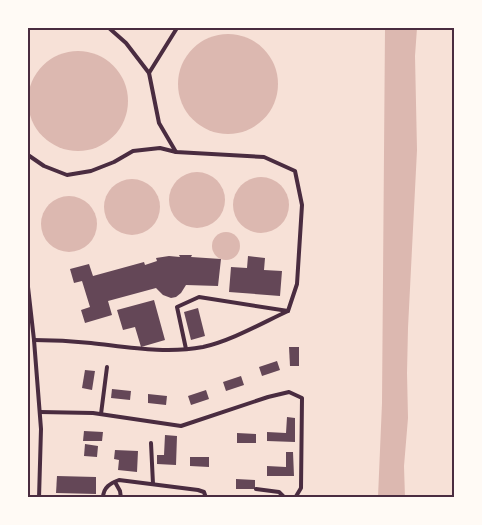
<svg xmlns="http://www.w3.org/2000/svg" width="482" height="525" font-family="'Libre Baskerville',serif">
  <rect width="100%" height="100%" fill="#f7e1d7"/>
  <!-- water -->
  <g fill="#dcb8b0">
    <polygon points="385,28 417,28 415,56 417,150 408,328 407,373 408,418 404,466 405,498 378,497 382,403"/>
    <circle cx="228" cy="84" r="50"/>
    <circle cx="78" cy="101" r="50"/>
    <circle cx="197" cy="200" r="28"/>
    <circle cx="261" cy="205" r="28"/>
    <circle cx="132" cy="207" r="28"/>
    <circle cx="69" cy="224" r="28"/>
    <circle cx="226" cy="246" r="14"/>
  </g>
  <!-- building -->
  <g fill="#644757">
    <polygon points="179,255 192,255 191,257 221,259 218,286 186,285 181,293 176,297 171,298 163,295 156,288 108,301 112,315 85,323 81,310 90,307 82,281 74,283 70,269 89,264 93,276 144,262 145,265 157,261 156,258 169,256 180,257"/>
    <polygon points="248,256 265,258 264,270 282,271 280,296 229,292 231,267 247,268"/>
    <polygon points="154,300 165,340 141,347 135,327 123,330 117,310"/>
    <polygon points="198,308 205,336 191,340 184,312"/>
    <polygon points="289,347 299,347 299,366 290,366"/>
    <polygon points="277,361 280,370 262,376 259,367"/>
    <polygon points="85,370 95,371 92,390 82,388"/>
    <polygon points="241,376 244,385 226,391 223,382"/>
    <polygon points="112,389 131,391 130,400 111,398"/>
    <polygon points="206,390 209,399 191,405 188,396"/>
    <polygon points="148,394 167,396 166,405 148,403"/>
    <polygon points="287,417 295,418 295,442 267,441 267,432 286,433"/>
    <polygon points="84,431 103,432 102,441 83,441"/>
    <polygon points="237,433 256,434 256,443 237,443"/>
    <polygon points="165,435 177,436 176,465 157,464 157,455 164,455"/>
    <polygon points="85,444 98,446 97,457 84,456"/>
    <polygon points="115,450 138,451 137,472 118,470 119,460 114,459"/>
    <polygon points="286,452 293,452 294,476 267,476 267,466 286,467"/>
    <polygon points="190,457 209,457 209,467 190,466"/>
    <polygon points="57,476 96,477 96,494 56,493"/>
    <polygon points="236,479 255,480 255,489 236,489"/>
  </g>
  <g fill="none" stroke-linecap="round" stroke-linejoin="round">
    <!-- service -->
    <g stroke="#4a2c40" stroke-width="4">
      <polyline points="149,73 177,28"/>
      <polyline points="28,155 44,166 67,175 91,171 114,162 133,151 160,148 176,152"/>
      <polyline points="28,287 34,340 41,429 39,498"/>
      <path d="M34,340C53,340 72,341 91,343C128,347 166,354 203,347C231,341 262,323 288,311L297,284L302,205L295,171L264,157L176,152L159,123L149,73L126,43L109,28"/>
      <polyline points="186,349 177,307 199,297 288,311"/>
      <polyline points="40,412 93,413 181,426 268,397 289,392 302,398 301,488 295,498"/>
      <polyline points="101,414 107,367"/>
      <polyline points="151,443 153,484"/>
      <polyline points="115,482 120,491 121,498"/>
      <polyline points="256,489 279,492 285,498"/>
      <path d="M103,498C103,487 111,483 119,480L198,490L204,492L206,498"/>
    </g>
  </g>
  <!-- border -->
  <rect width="482" height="525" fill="none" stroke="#fffaf5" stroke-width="58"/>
  <rect x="29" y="29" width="424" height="467" fill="none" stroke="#4a2c40" stroke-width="2"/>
</svg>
